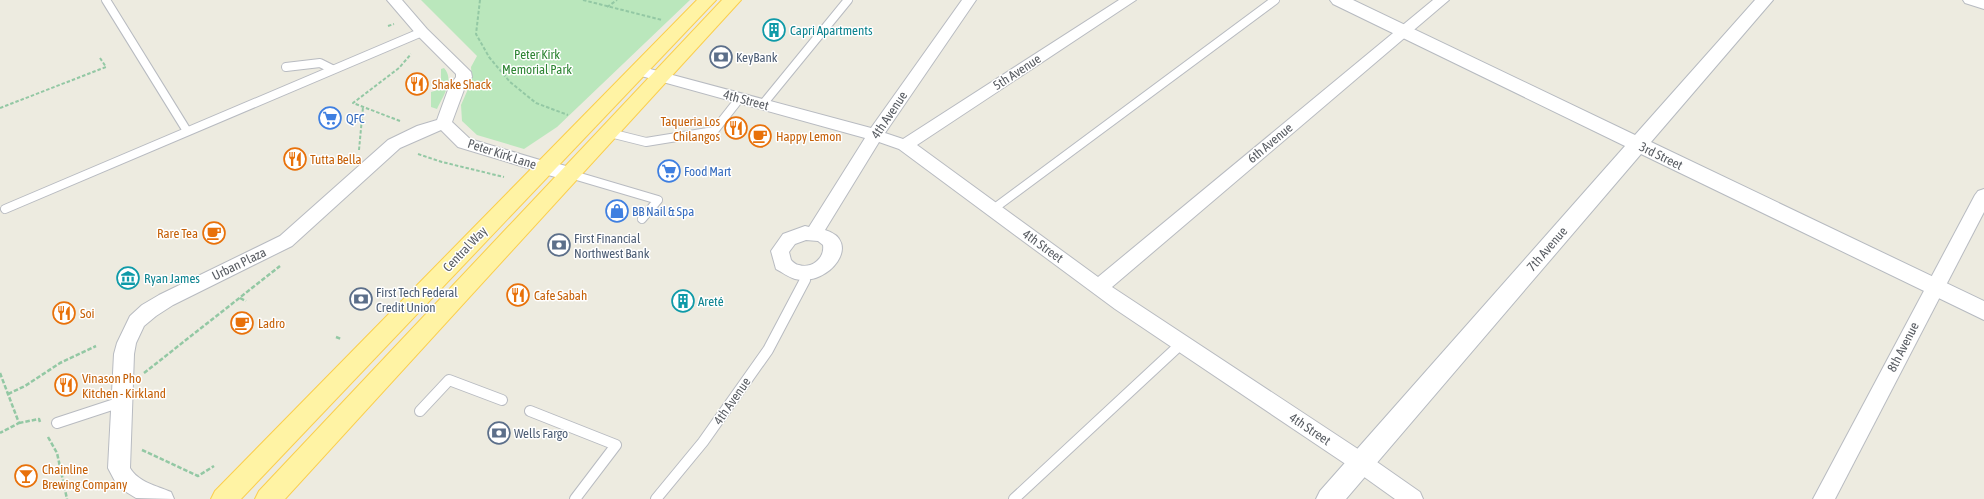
<svg xmlns="http://www.w3.org/2000/svg" width="1984" height="499" font-family="'Asap Condensed',sans-serif">
  <rect width="100%" height="100%" fill="#edebe0"/>
  <!-- green -->
  <g fill="#bae7bc">
    <polygon points="421,0 690,0 557,127 524,149 477,135 462,121 461,105 472,80 471,67 477,56"/>
    <path d="M444,68C455,80 443,96 437,109L431,107V92L441,89V69Z"/>
  </g>
  <g fill="none" stroke-linecap="round" stroke-linejoin="round">
    <!-- lane-far1 casing -->
    <g stroke="#b8bbc1" stroke-width="10">
      <g id="lane-far1">
        <polyline points="106,0 187,131"/>
        <polyline points="286,67 320,63 332,69"/>
        <polyline points="763,104 848,0"/>
        <polyline points="610,133 646,142 714,131 740,98"/>
        <polyline points="570,174 658,200 642,219"/>
        <polyline points="5,209 422,32"/>
        <polyline points="992,210 1275,0"/>
      </g>
    </g>
    <!-- lane casing -->
    <g stroke="#b8bbc1" stroke-width="12">
      <g id="lane">
        <polyline points="420,411 449,380 502,400"/>
        <polyline points="530,411 616,445 575,499"/>
        <polyline points="57,423 121,402"/>
        <polyline points="656,499 703,442 768,350 805,280"/>
        <polyline points="1014,499 1182,343"/>
      </g>
    </g>
    <!-- street casing -->
    <g stroke="#b8bbc1" stroke-width="2">
      <g id="street">
        <path d="M387,0H402L427,29L471,72L472,77L465,87L452,122L470,139L550,163L552,167L550,171L544,173L458,147L441,130L400,148L292,246L173,305L156,316L144,326L136,343L134,354L130,468C138,482 157,486 171,492L174,499L136,498L118,487L108,468L114,354L117,343L130,316L142,305L159,295L280,236L388,140L417,126L437,120L449,87L456,77V74L417,35Z"/>
        <path d="M962,0H976L885,133L903,139L1119,0H1136L917,145L1098,277L1433,0H1449L1112,287L1367,455L1420,492L1423,499H1395L1353,469L1115,309L899,149L879,142L825,230C863,241 830,287 795,279C788,277 782,272 776,269L771,251L783,234L805,226L809,227L865,138L634,74L631,71L634,68L639,66L871,128ZM806,240L818,241L823,245C825,258 812,269 799,265C796,265 793,262 791,260L789,252L795,244Z"/>
        <polygon points="1963,0 1984,0 1984,9 1965,3"/>
        <polygon points="1984,189 1984,212 1835,499 1813,499 1975,195 1978,191"/>
      </g>
    </g>
    <!-- secondary casing -->
    <g stroke="#b6bac0" stroke-width="2">
      <g id="secondary">
        <polygon points="1330,0 1353,0 1635,135 1755,0 1773,0 1651,142 1984,301 1984,320 1641,154 1346,499 1316,499 1320,491 1625,146 1333,4"/>
        <polygon points="544,160 577,169 580,174 577,179 570,181 537,172 534,167 537,162"/>
      </g>
    </g>
    <!-- primary casing -->
    <g stroke="#fbce4c" stroke-width="2">
      <g id="primary">
        <polygon points="697,0 716,0 241,499 211,499 215,491"/>
        <polygon points="722,0 741,0 285,499 255,499 259,491"/>
      </g>
    </g>
    <!-- path-far1 -->
    <g stroke="#93c8a4" stroke-width="2" stroke-dasharray="3.5 2" stroke-linecap="butt">
      <polyline points="480,0 476,34 489,57 510,82 536,103 568,115"/>
      <polyline points="583,0 662,20"/>
      <polyline points="607,7 617,0"/>
      <polyline points="388,26 394,24"/>
      <polyline points="0,108 106,67 100,58"/>
      <polyline points="400,121 353,103 399,68 411,54"/>
      <polyline points="359,150 363,107"/>
      <polyline points="418,154 442,162 504,177"/>
    </g>
    <!-- path -->
    <g stroke="#93c8a4" stroke-width="2.5" stroke-dasharray="4.5 2" stroke-linecap="butt">
      <polyline points="240,298 246,301"/>
      <polyline points="336,337 341,339"/>
      <polyline points="0,373 19,423 0,433"/>
      <polyline points="144,373 280,266"/>
      <polyline points="8,394 25,386 60,363 96,346"/>
      <polyline points="19,423 39,419 40,422"/>
      <polyline points="48,437 57,453 67,499"/>
      <polyline points="142,450 198,476 214,466"/>
    </g>
    <!-- lane-far1 -->
    <use href="#lane-far1" stroke="#fff" stroke-width="8"/>
    <!-- lane -->
    <use href="#lane" stroke="#fff" stroke-width="10"/>
    <!-- street -->
    <use href="#street" fill="#fff" fill-rule="evenodd"/>
    <!-- secondary -->
    <use href="#secondary" fill="#fff" fill-rule="evenodd"/>
    <!-- primary -->
    <use href="#primary" fill="#fff3a4" fill-rule="evenodd"/>
  </g>
  <!-- icons -->
  <defs>
    <g id="building-ring" transform="scale(1.15)"><circle r="9.5" fill="#fff" stroke="#0f9aa8" stroke-width="1.5"/><path d="M-4-6H4V6H1V3H-1V6H-4ZM-2.5-4.3h1.7v1.8h-1.7ZM.8-4.3h1.7v1.8H.8ZM-2.5-1h1.7V.8h-1.7ZM.8-1h1.7V.8H.8Z" fill="#0f9aa8"/></g>
    <g id="bank-ring" transform="scale(1.15)"><circle r="9.5" fill="#fff" stroke="#5c6f8a" stroke-width="1.5"/><path d="M-6-4H6V4H-6ZM0-2.3a2.3 2.3 0 1 0 0 4.6a2.3 2.3 0 1 0 0-4.6Z" fill="#5c6f8a"/></g>
    <g id="restaurant-ring" transform="scale(1.15)"><circle r="9.5" fill="#fff" stroke="#e8710a" stroke-width="1.5"/><path d="M-5-6h1v4h1v-4h1v4h1v-4h1v5L-1.5 .5V6h-2V.5L-5-1ZM5-6V6H3V1.5H1.5Q1.5-4 5-6Z" fill="#e8710a"/></g>
    <g id="supermarket-ring" transform="scale(1.15)"><circle r="9.5" fill="#fff" stroke="#3f7fe0" stroke-width="1.5"/><path d="M-6-5.5h2.5l.6 2H6L4.5 2H-2.5L-4.4-4H-6ZM-1.5 3.2a1.3 1.3 0 1 0 .1 0ZM3 3.2a1.3 1.3 0 1 0 .1 0Z" fill="#3f7fe0"/></g>
    <g id="cafe-ring" transform="scale(1.15)"><circle r="9.5" fill="#fff" stroke="#e8710a" stroke-width="1.5"/><path d="M-5.5-4.5H6V0H3Q3 3.5 0 3.5H-2.5Q-5.5 3.5-5.5 0ZM3-3.2v2h1.7v-2ZM-6 4.5H4V6H-6Z" fill="#e8710a"/></g>
    <g id="shop-ring" transform="scale(1.15)"><circle r="9.5" fill="#fff" stroke="#3f7fe0" stroke-width="1.5"/><path d="M-5-2.5h2.3a2.7 3.5 0 0 1 5.4 0H5L5.5 6h-11ZM-1.5-2.5h3a1.5 2.3 0 0 0-3 0Z" fill="#3f7fe0"/></g>
    <g id="museum-ring" transform="scale(1.15)"><circle r="9.5" fill="#fff" stroke="#0f9aa8" stroke-width="1.5"/><path d="M0-6L6-3V-2H-6V-3ZM-5-1h2V3h-2ZM-1-1h2V3h-2ZM3-1h2V3H3ZM-6 4H6V6H-6Z" fill="#0f9aa8"/></g>
    <g id="bar-ring" transform="scale(1.15)"><circle r="9.5" fill="#fff" stroke="#e8710a" stroke-width="1.5"/><path d="M-6-5H6L.8 .8V4.5H3.5V6h-7V4.5H-.8V.8Z" fill="#e8710a"/></g>
  </defs>
  <g fill-rule="evenodd">
    <use href="#building-ring" x="774" y="30"/>
    <use href="#bank-ring" x="721" y="57"/>
    <use href="#restaurant-ring" x="417" y="84"/>
    <use href="#supermarket-ring" x="330" y="118"/>
    <use href="#restaurant-ring" x="736" y="128"/>
    <use href="#cafe-ring" x="760" y="136"/>
    <use href="#restaurant-ring" x="295" y="159"/>
    <use href="#supermarket-ring" x="669" y="171"/>
    <use href="#shop-ring" x="617" y="211"/>
    <use href="#cafe-ring" x="214" y="233"/>
    <use href="#bank-ring" x="559" y="245"/>
    <use href="#museum-ring" x="128" y="278"/>
    <use href="#restaurant-ring" x="518" y="295"/>
    <use href="#bank-ring" x="361" y="299"/>
    <use href="#building-ring" x="683" y="301"/>
    <use href="#restaurant-ring" x="64" y="313"/>
    <use href="#cafe-ring" x="242" y="323"/>
    <use href="#restaurant-ring" x="66" y="385"/>
    <use href="#bank-ring" x="499" y="433"/>
    <use href="#bar-ring" x="26" y="476"/>
  </g>
  <g text-anchor="middle" dominant-baseline="central" stroke-width="3" stroke-linejoin="round" paint-order="stroke">
    <!-- culture labels -->
    <g font-size="13" fill="#0d838f" stroke="#fff" text-anchor="start">
      <text x="790" y="30">Capri Apartments</text>
      <text x="144" y="278">Ryan James</text>
      <text x="698" y="301">Areté</text>
    </g>
    <!-- park labels -->
    <g font-size="13" fill="#2e8534" stroke="#fff">
      <text x="537" y="54">Peter Kirk<tspan x="537" dy="15">Memorial Park</tspan></text>
    </g>
    <!-- service labels -->
    <g font-size="13" fill="#4e5e75" stroke="#fff" text-anchor="start">
      <text x="736" y="57">KeyBank</text>
      <text x="574" y="238">First Financial<tspan x="574" dy="15">Northwest Bank</tspan></text>
      <text x="376" y="292">First Tech Federal<tspan x="376" dy="15">Credit Union</tspan></text>
      <text x="514" y="433">Wells Fargo</text>
    </g>
    <!-- street labels -->
    <g font-size="13" fill="#595d63" stroke="#fff">
      <text transform="translate(1017 72) rotate(-33)">5th Avenue</text>
      <text transform="translate(746 100) rotate(15)">4th Street</text>
      <text transform="translate(889 115) rotate(-56)">4th Avenue</text>
      <text transform="translate(1270 143) rotate(-40)">6th Avenue</text>
      <text transform="translate(502 154) rotate(18)">Peter Kirk Lane</text>
      <text transform="translate(1661 156) rotate(26)">3rd Street</text>
      <text transform="translate(1043 246) rotate(36)">4th Street</text>
      <text transform="translate(465 249) rotate(-46)">Central Way</text>
      <text transform="translate(1547 249) rotate(-49)">7th Avenue</text>
      <text transform="translate(239 264) rotate(-26)">Urban Plaza</text>
      <text transform="translate(1903 347) rotate(-63)">8th Avenue</text>
      <text transform="translate(732 401) rotate(-55)">4th Avenue</text>
      <text transform="translate(1310 429) rotate(34)">4th Street</text>
    </g>
    <!-- food labels -->
    <g font-size="13" fill="#c56008" stroke="#fff" text-anchor="start">
      <text x="432" y="84">Shake Shack</text>
      <text x="720" y="121" text-anchor="end">Taqueria Los<tspan x="720" dy="15">Chilangos</tspan></text>
      <text x="776" y="136">Happy Lemon</text>
      <text x="310" y="159">Tutta Bella</text>
      <text x="198" y="233" text-anchor="end">Rare Tea</text>
      <text x="534" y="295">Cafe Sabah</text>
      <text x="80" y="313">Soi</text>
      <text x="258" y="323">Ladro</text>
      <text x="82" y="378">Vinason Pho<tspan x="82" dy="15">Kitchen - Kirkland</tspan></text>
      <text x="42" y="469">Chainline<tspan x="42" dy="15">Brewing Company</tspan></text>
    </g>
    <!-- shop labels -->
    <g font-size="13" fill="#366cbe" stroke="#fff" text-anchor="start">
      <text x="346" y="118">QFC</text>
      <text x="684" y="171">Food Mart</text>
      <text x="632" y="211">BB Nail &amp; Spa</text>
    </g>
  </g>
</svg>
